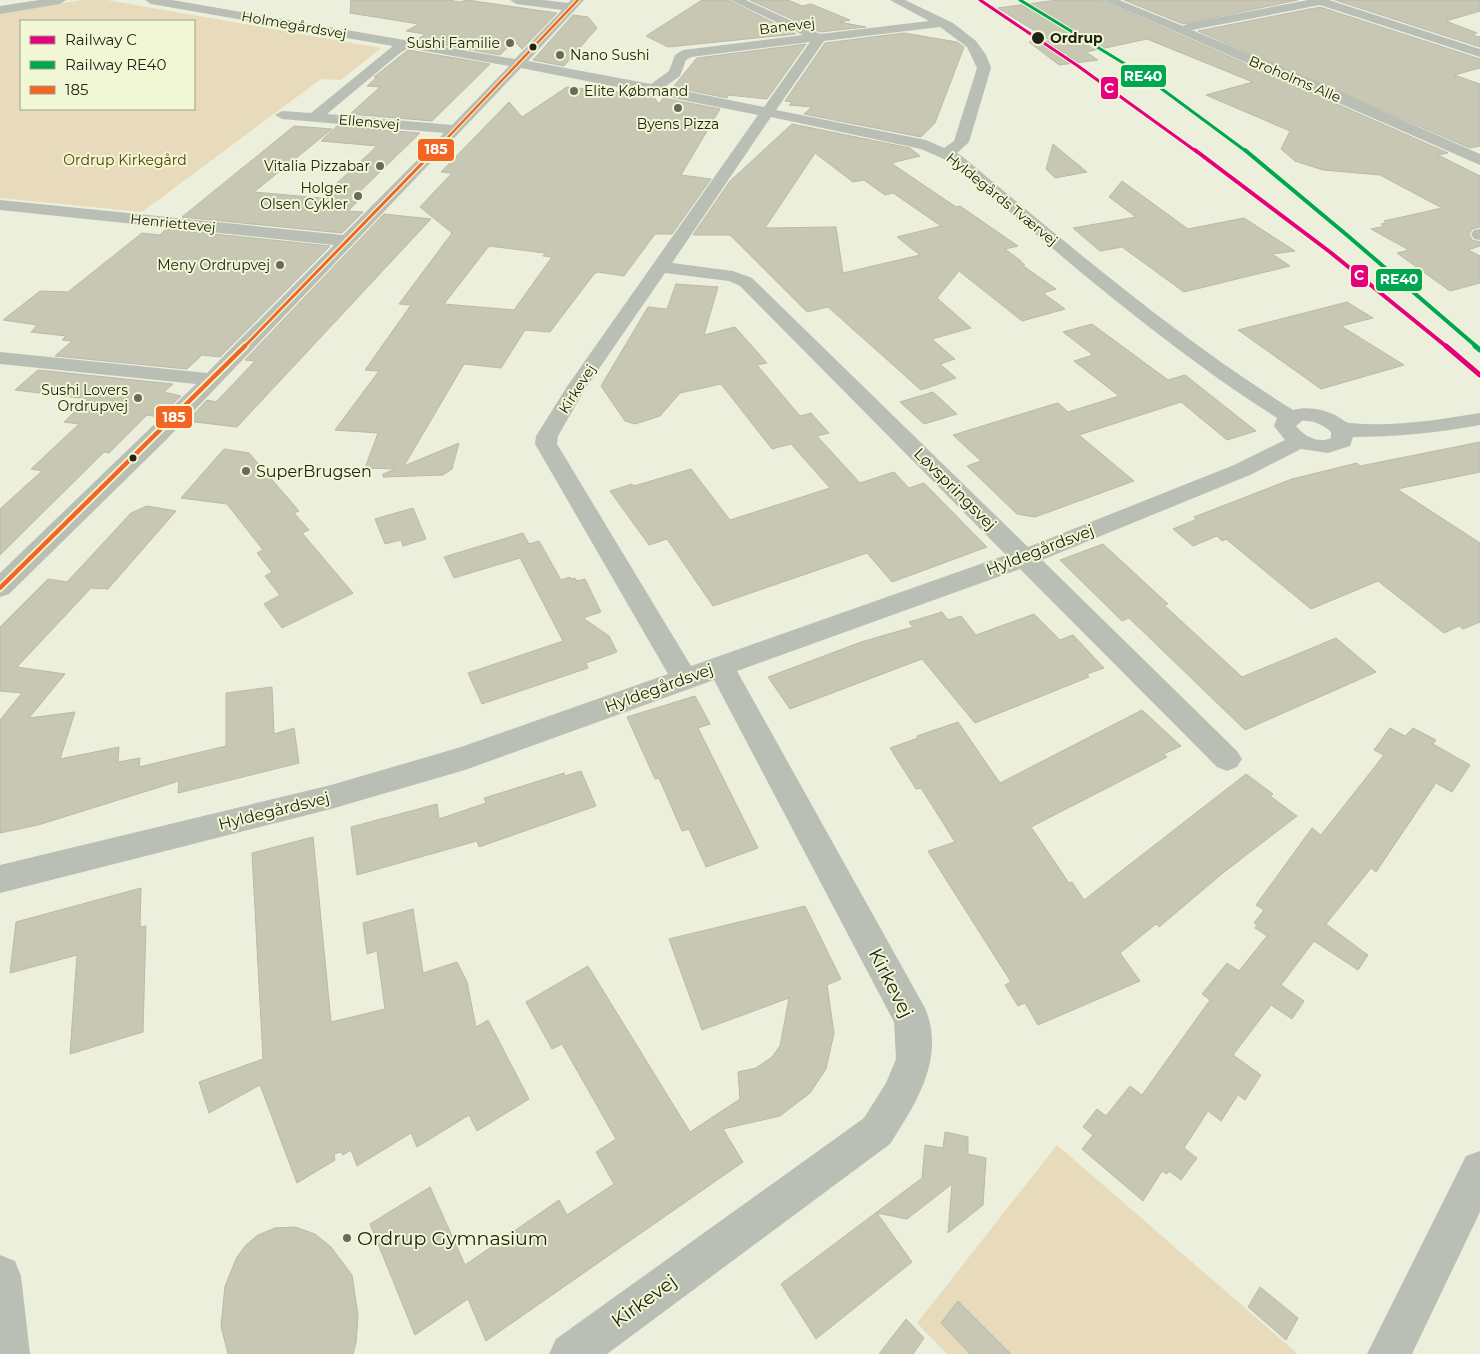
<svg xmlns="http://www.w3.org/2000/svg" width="1480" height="1354" font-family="Montserrat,sans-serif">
  <rect width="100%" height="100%" fill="#ecefdc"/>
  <!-- green -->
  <g fill="#e7dbbb" fill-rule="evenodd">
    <path d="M82,0H107L381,48L341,80L321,79L142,212L0,198V13ZM21,21H194V109H21Z"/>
    <polygon points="1057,1145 1298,1354 947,1354 917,1323"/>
  </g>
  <!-- building -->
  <g fill="#c8c7b4" stroke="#b9baaa" fill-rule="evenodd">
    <polygon points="351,0 448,0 460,2 467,0 557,13 522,49 514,41 500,55 417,40 425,34 406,31 419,24 350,13"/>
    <polygon points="702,0 728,0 796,34 668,47 646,36"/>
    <polygon points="750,0 788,0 802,6 811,4 850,20 839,22 866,27 820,32"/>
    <polygon points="1057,0 1101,0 1448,153 1438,155 1480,176 1480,227 1472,229 1469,234 1472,240 1480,242 1480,246 1468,250 1480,256 1480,283 1450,291 1397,253 1409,250 1371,229 1385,226 1381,224 1387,223 1384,221 1442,208 1380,175 1323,170 1295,161 1281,149 1290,131 1206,95 1253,82 1147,39 1086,52 1098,60 1059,65 1029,42 1051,41 998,8"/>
    <polygon points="1124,0 1298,0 1183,24"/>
    <polygon points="1335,0 1480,0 1480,11 1446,21 1477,33 1471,35 1480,37 1480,47"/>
    <polygon points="1320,7 1480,59 1480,68 1454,75 1480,84 1480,146 1470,148 1198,31"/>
    <polygon points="573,15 588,17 597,28 564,66 533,60"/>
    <polygon points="904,33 957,42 964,47 935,123 921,137 804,114 812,107 789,105 792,102 785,101 825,43"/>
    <polygon points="806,44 767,99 728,95 727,98 673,87 697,58"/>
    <polygon points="408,50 490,64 432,121 350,114 380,87 367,86 377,77 374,77"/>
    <path d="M567,87L646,95L653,96L659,104L663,98L720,109L681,175L711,179L672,234H655L624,276L598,272L594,274L550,332L525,330L501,368L464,364L404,466L459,443L452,469L443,475L383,477V474L395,469L365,468L378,433L335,430L379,371L365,370L411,305L399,304L452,233L420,207L452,173L441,172L509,102L522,117ZM489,246L545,253L543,256L552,257L514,310L444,304Z"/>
    <path d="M792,124L910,148L920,156L891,163L956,207L960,206L1018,246L1005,249L1021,261H1020L1025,265H1022L1056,289L1043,293L1065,309L1022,321L959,271L937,298L971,328L932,339L955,359L940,364L956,378L921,390L828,307L807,312L730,235H693L730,181ZM815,153L853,182L864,180L885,195L893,193L941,226L897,237L920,255L843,273L836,227L765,228Z"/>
    <polygon points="294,126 332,129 254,192 321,198 377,146 321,141 337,126 420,133 350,201 358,201 348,211 363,212 342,233 182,217"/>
    <polygon points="1053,144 1087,172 1055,178 1046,169"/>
    <polygon points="1122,181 1188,229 1244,218 1295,251 1272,254 1290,266 1184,292 1122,247 1100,251 1073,228 1136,217 1109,197"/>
    <polygon points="384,214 431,219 237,427 187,421 207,400 216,402 255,361 245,360"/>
    <polygon points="166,229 330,246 220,357 202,355 187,369 55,356 72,341 62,340 66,336 31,332 37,325 3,320 40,291 68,292 142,233 160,235"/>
    <polygon points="676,284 718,287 704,335 735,327 767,363 757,365 800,416 811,413 829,433 817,436 860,483 894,472 909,488 924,483 987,547 892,582 867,553 713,606 667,539 649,545 610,491 632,484 634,486 691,469 730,520 830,488 791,444 772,449 721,384 680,393 660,416 635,424 625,421 601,386 648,307 667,309"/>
    <polygon points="1347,302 1373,318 1341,326 1404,365 1321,389 1238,330"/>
    <polygon points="1092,324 1168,380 1185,375 1256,431 1227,440 1181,402 1079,435 1134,481 1035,517 1017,514 967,466 981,461 953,435 1054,404 1058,403 1068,412 1119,396 1074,361 1093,355 1063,332"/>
    <polygon points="38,370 173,384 164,392 181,396 159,417 147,415 109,453 104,452 0,555 0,509 42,471 31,469 79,424 64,422 88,399 15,390"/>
    <polygon points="933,392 957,414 924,424 900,402"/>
    <polygon points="1480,442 1480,472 1397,489 1480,543 1480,622 1463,629 1459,626 1444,633 1378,581 1311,609 1226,539 1222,541 1217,536 1193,546 1173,529 1197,519 1194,517 1292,479 1357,463 1360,466"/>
    <polygon points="224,449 249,453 299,511 294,513 309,530 302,533 353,593 282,628 264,604 280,595 265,576 272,572 257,553 263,550 227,504 181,498"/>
    <polygon points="147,506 176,511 108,589 91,588 17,667 65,674 29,718 75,712 60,759 119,747 118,762 140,758 139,767 226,746 226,693 272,687 274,734 294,728 299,763 178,793 179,781 38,825 0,833 0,720 22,693 0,691 0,627 48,579 67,582 131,513"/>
    <polygon points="413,508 426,539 403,546 401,540 385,544 375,519"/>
    <polygon points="523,533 529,544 539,541 561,580 570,577 571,579 575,578 577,581 585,579 601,612 583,618 609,636 617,652 586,663 588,668 482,704 468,673 563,641 520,558 454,578 444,557"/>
    <polygon points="1103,544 1168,604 1164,605 1242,677 1336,638 1376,672 1245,730 1129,618 1122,621 1060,560"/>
    <polygon points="942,612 948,620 961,616 976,635 1034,614 1060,640 1073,635 1104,668 1087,674 1089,677 975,723 922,659 790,709 768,677 861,642 913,627 909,622"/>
    <polygon points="695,696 710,724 698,728 758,848 706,867 689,829 682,831 659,778 655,779 627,717"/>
    <polygon points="1142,710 1181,746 1164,754 1167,757 1146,768 1031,827 1069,883 1072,882 1084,900 1246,774 1273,794 1270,796 1297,816 1223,873 1159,927 1156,924 1120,953 1140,981 1038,1025 1025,1003 1018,1006 1005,985 1011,982 928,851 955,842 921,788 916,789 890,748 918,738 917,736 958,722 1000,783"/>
    <polygon points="1390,728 1405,736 1413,728 1436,740 1433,744 1470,765 1452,792 1436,783 1376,872 1371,868 1326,924 1368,955 1358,970 1314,941 1281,985 1304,1001 1292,1019 1271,1005 1233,1055 1261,1075 1245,1100 1238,1095 1221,1121 1208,1111 1184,1148 1197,1158 1181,1180 1169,1171 1167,1174 1162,1171 1143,1201 1082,1149 1093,1135 1083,1127 1097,1109 1106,1116 1130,1086 1142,1095 1210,1000 1202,994 1227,963 1239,971 1267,936 1255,928 1257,925 1254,923 1264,910 1256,905 1312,828 1321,835 1384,755 1374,750"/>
    <polygon points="581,771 596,806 479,847 477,841 357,875 351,827 437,804 439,819 486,803 484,798 510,790 564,773 565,776"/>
    <polygon points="313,837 331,1022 385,1009 377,951 367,954 363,923 413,909 423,973 457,962 467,982 476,1027 488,1020 529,1099 477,1131 469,1115 417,1147 411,1133 357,1166 351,1150 343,1155 341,1152 334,1154 335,1160 297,1183 260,1085 209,1113 199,1082 263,1059 252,853"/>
    <polygon points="141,888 140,927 146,926 143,1032 70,1054 77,955 10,973 16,922"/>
    <polygon points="805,906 841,979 827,985 834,1033 826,1069 810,1093 780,1116 723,1129 743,1162 486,1341 468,1299 415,1335 370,1224 430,1187 465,1265 559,1200 567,1215 614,1184 596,1152 616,1139 562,1044 552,1049 526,1002 588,966 690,1132 740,1099 738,1072 756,1068 772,1057 780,1046 789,998 702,1030 669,939"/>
    <polygon points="945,1132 968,1137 968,1154 986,1158 983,1205 948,1233 952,1184 907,1219 877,1213 912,1262 816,1339 781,1284 922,1178 925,1145 943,1148"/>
    <polygon points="295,1227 315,1234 331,1247 352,1275 358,1315 356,1343 353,1354 228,1354 221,1326 225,1286 237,1257 246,1245 258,1235 275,1228"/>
    <polygon points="1260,1287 1298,1318 1286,1340 1248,1307"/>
    <polygon points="958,1301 1011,1354 970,1354 941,1323"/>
    <polygon points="906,1319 924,1338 913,1354 879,1354"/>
  </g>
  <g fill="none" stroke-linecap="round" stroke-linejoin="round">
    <!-- minor -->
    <g fill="#babfb5" fill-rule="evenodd">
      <polygon points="39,0 66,0 60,4 0,14 0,6"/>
      <path d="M145,0H172L515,59L562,10L516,4L510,0H544L568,3L571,0H584L528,61L651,84L669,71L675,55L683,50L803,35L730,0H746L820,34L929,21L890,0H905L953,23L976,41L986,55L991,68L969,142L957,153L963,157C1070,246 1175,336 1293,410C1307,406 1324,409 1337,416C1342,419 1346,423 1350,423C1393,427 1438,420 1480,413V425C1437,433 1396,437 1353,437L1350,446L1328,453L1301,449L1250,475L1042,560L1237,751L1242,759L1237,767L1227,771L1217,767L1020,569L737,671L925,1008C946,1057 916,1104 890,1144L607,1354H549L556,1339L864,1118L886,1083L896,1059L894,1022L714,680L465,770L331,809L0,893V865L331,785L461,747L668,674L535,444L536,436L568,385L758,115L521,68L166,440L9,594L0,597V573L196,384L0,364V352L207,373L334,245L0,210V200L343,235L444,133L282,119L275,115L282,111L311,113L393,46L151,4ZM940,27L967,47L977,68L954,141L944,148L926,140L776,110L824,41ZM810,42L764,107L665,87L680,76L686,60L691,57ZM408,48L509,66L452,125L327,114L400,53ZM771,117L921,149L953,163C1057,253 1161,344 1277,418L1274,426L1285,440L1234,465L1028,547L752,278L733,271L672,263ZM665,273L729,281L740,286L1006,555L691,666L557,444L558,436L585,389ZM1302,421C1313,420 1323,425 1331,432V438C1318,444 1304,436 1296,426Z"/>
      <polygon points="1103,0 1119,0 1183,26 1189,23 1308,0 1329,0 1480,49 1480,57 1320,5 1192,30 1301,75 1480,154 1480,165"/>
      <polygon points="1480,229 1480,240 1474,239 1471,234 1474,230"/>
      <polygon points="1480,1151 1480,1212 1412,1354 1367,1354 1466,1156"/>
      <polygon points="0,1255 15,1261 21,1276 30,1354 0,1354"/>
    </g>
    <!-- bus-1-far2 casing -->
    <g stroke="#f1f7d4" stroke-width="4.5">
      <polyline id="bus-1-far2" points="434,152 578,0"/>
    </g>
    <!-- bus-1-far1 casing -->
    <g stroke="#f1f7d4" stroke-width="5.5">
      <polyline id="bus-1-far1" points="244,347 435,150"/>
    </g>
    <!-- bus-1 casing -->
    <g stroke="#f1f7d4" stroke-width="8">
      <polyline id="bus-1" points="0,588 245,346"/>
    </g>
    <!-- bus-1-far2 -->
    <use href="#bus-1-far2" stroke="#f26522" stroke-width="2.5"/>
    <!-- bus-1-far1 -->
    <use href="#bus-1-far1" stroke="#f26522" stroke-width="3"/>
    <!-- bus-1 -->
    <use href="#bus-1" stroke="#f26522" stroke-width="4.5"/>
    <!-- rail-1-far2 casing -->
    <g stroke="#f1f7d4" stroke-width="5">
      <polyline id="rail-1-far2" points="980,0 1078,66 1197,152"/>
    </g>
    <!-- rail-1-far1 casing -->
    <g stroke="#f1f7d4" stroke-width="6">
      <polyline id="rail-1-far1" points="1195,150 1330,252 1447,347"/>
    </g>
    <!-- rail-1 casing -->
    <g stroke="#f1f7d4" stroke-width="8">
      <polyline id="rail-1" points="1446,346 1480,375"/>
    </g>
    <!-- rail-2-far2 casing -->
    <g stroke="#f1f7d4" stroke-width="5">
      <polyline id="rail-2-far2" points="1020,0 1143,75 1247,152"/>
    </g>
    <!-- rail-2-far1 casing -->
    <g stroke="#f1f7d4" stroke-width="6">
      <polyline id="rail-2-far1" points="1245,150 1348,236 1477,347"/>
    </g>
    <!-- rail-2 casing -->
    <g stroke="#f1f7d4" stroke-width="8">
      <polyline id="rail-2" points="1475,346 1480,350"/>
    </g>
    <!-- rail-1-far2 -->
    <use href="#rail-1-far2" stroke="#e5007d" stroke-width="3"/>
    <!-- rail-1-far1 -->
    <use href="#rail-1-far1" stroke="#e5007d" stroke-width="4"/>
    <!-- rail-1 -->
    <use href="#rail-1" stroke="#e5007d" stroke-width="5"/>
    <!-- rail-2-far2 -->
    <use href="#rail-2-far2" stroke="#00a651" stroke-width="3"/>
    <!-- rail-2-far1 -->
    <use href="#rail-2-far1" stroke="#00a651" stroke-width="4"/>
    <!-- rail-2 -->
    <use href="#rail-2" stroke="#00a651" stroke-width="5"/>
  </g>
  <!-- markers -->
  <g fill="#212316" stroke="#f1f7d4" stroke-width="2">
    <circle cx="1038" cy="38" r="7"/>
    <circle cx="533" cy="47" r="4.5"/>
    <circle cx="133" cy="458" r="4.5"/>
  </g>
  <g fill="#686a5b" stroke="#f1f7d4" stroke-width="2">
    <circle cx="510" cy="43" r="5"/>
    <circle cx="560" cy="55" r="5"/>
    <circle cx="574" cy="91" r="5"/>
    <circle cx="678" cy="108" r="5"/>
    <circle cx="380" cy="166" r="5"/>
    <circle cx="358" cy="196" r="5"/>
    <circle cx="280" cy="265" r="5"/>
    <circle cx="138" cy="398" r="5"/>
    <circle cx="246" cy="471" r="5"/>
    <circle cx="347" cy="1238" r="5"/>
  </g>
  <g text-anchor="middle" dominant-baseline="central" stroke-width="4" stroke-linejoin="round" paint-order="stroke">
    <!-- far-street labels -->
    <g font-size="14" fill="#212316" stroke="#f1f7d4">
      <text transform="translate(294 25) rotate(10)">Holmegårdsvej</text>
      <text transform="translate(787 26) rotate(-7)">Banevej</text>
      <text transform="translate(1295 79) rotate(23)">Broholms Alle</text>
      <text transform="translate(369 122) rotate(5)">Ellensvej</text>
      <text transform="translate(1002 199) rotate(39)">Hyldegårds Tværvej</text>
      <text transform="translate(173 223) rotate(6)">Henriettevej</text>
      <text transform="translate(577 389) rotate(-57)">Kirkevej</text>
    </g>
    <!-- far-stop labels -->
    <g font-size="14" font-weight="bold" fill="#212316" stroke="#f1f7d4" text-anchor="start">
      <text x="1050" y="38">Ordrup</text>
    </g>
    <!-- far-poi labels -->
    <g font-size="14" fill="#212316" stroke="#f1f7d4" text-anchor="end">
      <text x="500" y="43">Sushi Familie</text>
      <text x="570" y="55" text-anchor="start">Nano Sushi</text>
      <text x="584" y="91" text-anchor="start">Elite Købmand</text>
      <text x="678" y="124" text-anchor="middle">Byens Pizza</text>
      <text x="370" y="166">Vitalia Pizzabar</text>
      <text x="348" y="188">Holger<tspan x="348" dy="16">Olsen Cykler</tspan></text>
      <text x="270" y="265">Meny Ordrupvej</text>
      <text x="128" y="390">Sushi Lovers<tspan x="128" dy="16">Ordrupvej</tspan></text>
    </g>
    <!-- far-park labels -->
    <g font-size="14" fill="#5c4002" stroke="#f1f7d4">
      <text x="125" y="160">Ordrup Kirkegård</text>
    </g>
    <!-- poi labels -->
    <g font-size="16" fill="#212316" stroke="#f1f7d4" text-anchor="start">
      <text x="256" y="471">SuperBrugsen</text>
    </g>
    <!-- street labels -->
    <g font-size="16" fill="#212316" stroke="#f1f7d4">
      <text transform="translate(955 489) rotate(45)">Løvspringsvej</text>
      <text transform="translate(1040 550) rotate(-21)">Hyldegårdsvej</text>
      <text transform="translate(659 688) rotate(-20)">Hyldegårdsvej</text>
      <text transform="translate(274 811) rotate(-14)">Hyldegårdsvej</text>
    </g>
    <!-- near-street labels -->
    <g font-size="19" fill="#212316" stroke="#f1f7d4">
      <text transform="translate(891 983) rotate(63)">Kirkevej</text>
      <text transform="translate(644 1301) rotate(-36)">Kirkevej</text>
    </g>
    <!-- near-poi labels -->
    <g font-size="19" fill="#212316" stroke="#f1f7d4" text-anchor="start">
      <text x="357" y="1238">Ordrup Gymnasium</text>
    </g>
  </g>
  <g stroke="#f1f7d4" stroke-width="2">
    <rect x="1120" y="64" width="47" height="24" rx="5" fill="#00a651"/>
    <rect x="1100" y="76" width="19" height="24" rx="5" fill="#e5007d"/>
    <rect x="417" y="138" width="38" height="24" rx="5" fill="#f26522"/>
    <rect x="1350" y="264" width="19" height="24" rx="5" fill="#e5007d"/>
    <rect x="1375" y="268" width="48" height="24" rx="5" fill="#00a651"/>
    <rect x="155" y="405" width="38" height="24" rx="5" fill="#f26522"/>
  </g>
  <g font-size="14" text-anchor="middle" font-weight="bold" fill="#fff">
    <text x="1143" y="81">RE40</text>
    <text x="1109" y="93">C</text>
    <text x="436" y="154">185</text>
    <text x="1359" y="280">C</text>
    <text x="1399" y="284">RE40</text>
    <text x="174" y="422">185</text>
  </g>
  <!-- legend -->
  <rect x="20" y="20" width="175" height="90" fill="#f1f7d4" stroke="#9ea288"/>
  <rect x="30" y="36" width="25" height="8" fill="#e5007d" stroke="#9ea288"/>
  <text x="65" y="45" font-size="15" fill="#212316">Railway C</text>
  <rect x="30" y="61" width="25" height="8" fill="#00a651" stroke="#9ea288"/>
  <text x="65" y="70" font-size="15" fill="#212316">Railway RE40</text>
  <rect x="30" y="86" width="25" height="8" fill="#f26522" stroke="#9ea288"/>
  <text x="65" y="95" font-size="15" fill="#212316">185</text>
</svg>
